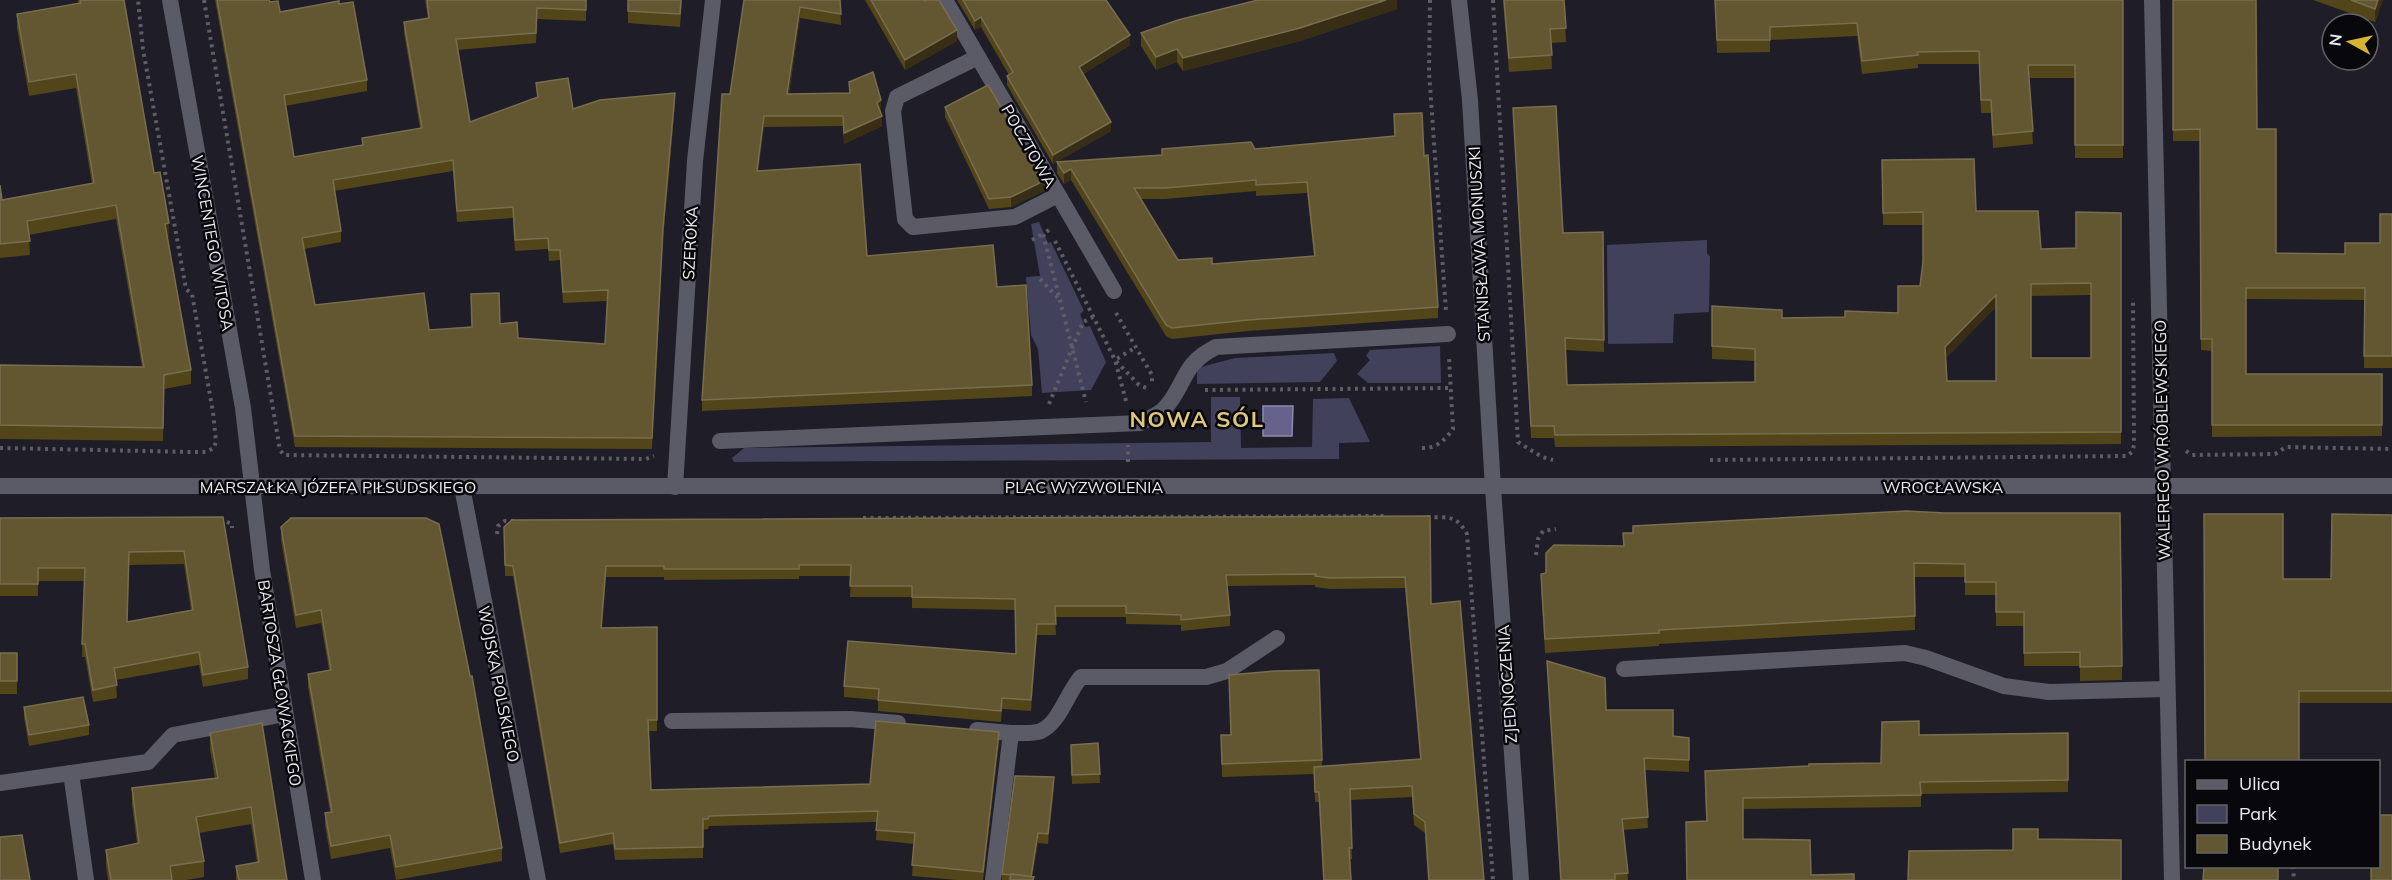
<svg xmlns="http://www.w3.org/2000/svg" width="2392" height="880" font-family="Mulish,sans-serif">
  <rect width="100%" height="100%" fill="#1e1d28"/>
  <!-- green -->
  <g fill="#42415c">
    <polygon points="1039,222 1048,243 1051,242 1084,311 1080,314 1085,327 1090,326 1106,362 1091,390 1042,393 1038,349 1031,335 1026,277 1040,276 1031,224"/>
    <polygon points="1707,240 1707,253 1710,257 1709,312 1674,314 1673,343 1608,344 1607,245"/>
    <polygon points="1440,346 1441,383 1368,383 1357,374 1370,360 1366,356 1370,350"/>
    <polygon points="1334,353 1337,361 1320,382 1197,384 1197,368 1235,358"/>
    <polygon points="1211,397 1240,397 1241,448 1312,447 1313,399 1349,398 1370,442 1339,443 1339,459 734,462 732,458 744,448 1211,442"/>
  </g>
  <!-- water -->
  <polygon fill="#65628c" stroke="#8d8bab" stroke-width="1.5" points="1263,406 1293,406 1292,436 1263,436"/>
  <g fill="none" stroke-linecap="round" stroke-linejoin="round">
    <!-- path -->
    <g stroke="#5e5d67" stroke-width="4" stroke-dasharray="3 4.5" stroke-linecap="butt">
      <polyline points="204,0 280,450 284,455 646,459 654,456"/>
      <polyline points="1430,0 1429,72 1446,311"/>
      <polyline points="1493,0 1518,442 1542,457 1553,460"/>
      <polyline points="1049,230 1043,234 1086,402"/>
      <polyline points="1032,240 1043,234"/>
      <polyline points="1055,241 1115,360 1139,385 1149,389"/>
      <polyline points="1040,279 1058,298"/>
      <polyline points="1116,313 1152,375 1152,385"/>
      <polyline points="1205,390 1451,388"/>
      <polyline points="1126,401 1115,360 1136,347"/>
      <polyline points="1049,404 1083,322 1093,317"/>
      <polyline points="0,448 193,452 206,452 214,448 216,441 213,412 192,294 186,289 143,49 138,0"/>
      <path d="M1422,448C1436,449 1445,440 1453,429L1449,357"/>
      <polyline points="2186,451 2192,455 2275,454 2286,447 2392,449"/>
      <polyline points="1710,460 2127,456 2132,452 2134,445 2133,298"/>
      <polyline points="1128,462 1128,445"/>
      <path d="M1427,517C1448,518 1456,514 1467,534L1493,880"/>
      <polyline points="863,518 1387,516"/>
      <polyline points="220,519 232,524 232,528"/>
      <polyline points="497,534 498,526 505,521 514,521"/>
      <polyline points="1536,555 1538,539 1543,531 1556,529"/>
      <polyline points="2293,866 2294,880"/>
    </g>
    <!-- service -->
    <g stroke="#5b5b67" stroke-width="16">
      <polyline points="978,57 897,97 893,111 905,219 913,227 1015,217 1058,195"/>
      <polyline points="1624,669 1905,653 1926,658 2004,686 2049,692 2167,689"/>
      <polyline points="672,721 850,719 898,723"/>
      <polyline points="977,730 1011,733 993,880"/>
      <path d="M1011,733C1020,733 1033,734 1041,731C1060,722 1067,693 1081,677H1206L1227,671L1277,638"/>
      <polyline points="71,773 86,880"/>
      <polyline points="0,783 148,762 173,735 285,714"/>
    </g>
    <!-- pedestrian -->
    <path stroke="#5b5b67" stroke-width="16" d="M720,441L1140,423C1147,419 1159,415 1165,408C1187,384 1180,365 1216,347L1448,334"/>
    <!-- minor -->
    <g stroke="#5b5b67" stroke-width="16">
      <polyline points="170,0 243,408 262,570 313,880"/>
      <polyline points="945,0 1114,291"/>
      <polyline points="2152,0 2172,880"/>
    </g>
    <!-- tertiary -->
    <g stroke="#5b5b67" stroke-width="16">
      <polyline points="1459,0 1470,100 1493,488 1521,880"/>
      <polyline points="0,486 2392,486"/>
      <polyline points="462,487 538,880"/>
      <polyline points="675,487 695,161 713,0"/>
    </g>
  </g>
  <!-- wall -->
  <g fill="#524519" fill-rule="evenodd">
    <polygon points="78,0 124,0 154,173 169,237 167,237 191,370 191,384 164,389 163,441 0,439 0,365 142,367 116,219 29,235 30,255 0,258 0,185 2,200 92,184 76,88 29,96 17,28 17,14 78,3"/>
    <path d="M215,0H269L270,2L280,12L339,4L367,80V91L285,106L294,157L362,146V138L420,128L404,33V22L428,18L425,0H586V21L537,19L536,43L458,50L470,122L537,97L536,83L573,109L675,104L663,239L652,449L295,447ZM453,171L457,222L513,218L515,251L548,249L549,261L560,260L563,303L607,301L605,344L518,338L500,324L429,330L315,305L304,249L341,242V231L334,191Z"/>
    <polygon points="628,0 682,0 680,27 628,23"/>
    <polygon points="744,0 840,0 841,25 800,18 789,94 849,93 849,82 881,110 880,111 882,126 844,144 843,126 764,127 758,171 867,256 997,287 1032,385 1032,396 702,411 702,400 730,94"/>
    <polygon points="865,0 924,0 957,41 905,70"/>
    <polygon points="957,0 1106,0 1130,45 1083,74 1111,131 1053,164 1007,85 1007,76 1009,75 981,27 975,30"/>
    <polygon points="1397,0 1397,9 1300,41 1183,71 1177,62 1156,70 1141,46 1141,33"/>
    <polygon points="1503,0 1564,0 1566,42 1551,43 1552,69 1509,72"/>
    <polygon points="1715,0 2123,0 2123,158 2075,158 2075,78 2029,78 2033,144 1993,148 1991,113 1981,113 1979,64 1918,64 1918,68 1862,74 1857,36 1770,40 1770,52 1717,53"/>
    <polygon points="2173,0 2257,129 2276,253 2345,254 2380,243 2392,214 2392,368 2364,368 2365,300 2246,299 2246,374 2382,374 2382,436 2212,437 2212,351 2201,350 2200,141 2173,141"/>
    <polygon points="2313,0 2383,0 2375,22"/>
    <polygon points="945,107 1044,191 1011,207 989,209 945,117"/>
    <path d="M1513,108L1563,233L1603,232L1604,352L1566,350L1567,385L1755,382V361L1712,359V306L1782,318L1845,317L1898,313L1920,286L1923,262V225H1883L1882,160L1976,211L2041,249L2076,248L2121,213V444L1555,447L1554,438H1531ZM2091,295V358H2031V296ZM1996,307V381H1947L1946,358Z"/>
    <path d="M1394,114L1424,156L1438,307V318L1248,331L1172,339L1166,336L1071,180L1064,184L1057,173V162L1162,155V149H1255L1394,136ZM1256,191V196L1307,193L1314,256L1212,264L1178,260L1140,199H1165Z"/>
    <polygon points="1945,513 2120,513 2122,680 2080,681 2080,666 2024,666 2024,626 1996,626 1996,595 1965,595 1965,577 1914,577 1915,630 1659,644 1659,646 1545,653 1541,587 1541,574 1546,573 1623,546 1623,533"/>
    <polygon points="2392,515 2392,703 2299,703 2283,579 2331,579"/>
    <polygon points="1430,516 1431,604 1484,880 1428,880 1425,833 1414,825 1412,797 1350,800 1352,859 1350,859 1351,880 1323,880 1319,802 1315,802 1314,774 1222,777 1221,735 1231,735 1229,675 1319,670 1322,766 1420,759 1405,588 1330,589 1315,587 1315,585 1227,586 1230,615 1230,626 1181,631 1181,625 1126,624 1126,617 1055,617 1056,635 1037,635 1031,711 1002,709 1001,722 878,711 878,700 844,697 844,686 1016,654 1015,610 912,608 912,597 850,597 851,576 799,576 799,579 664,580 664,577 606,577 602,628 657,627 657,731 649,731 651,790 870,784 999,743 983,880 957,880 912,876 914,844 876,840 877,822 709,826 708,829 703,830 703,858 615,860 613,844 560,853 513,576 505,576 504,527"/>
    <path d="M223,517L248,667V679L203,687L199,665L116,680L117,698L93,702L85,657H82L84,581H38V596H0V518ZM184,564L191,610L127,622L129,565Z"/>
    <polygon points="281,527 502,848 502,861 396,880 390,848 331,859 325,826 325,813 330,812 308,687 308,674 329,670 321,623 296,628 281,540"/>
    <rect x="0" y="653" width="17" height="41"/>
    <polygon points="1547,661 1606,710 1673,736 1689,738 1689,772 1645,770 1648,828 1623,830 1628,880 1560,880"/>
    <polygon points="24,707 89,725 89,735 29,746 24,718"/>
    <polygon points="262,723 287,880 236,880 236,866 257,862 251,824 199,833 204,861 204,877 186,880 108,880 106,866 106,850 137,843 132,805 132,788 215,778 210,749 210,733"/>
    <polygon points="2068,733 2068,792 1921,794 1921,807 1743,809 1743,839 1811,875 1687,880 1706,821 1705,783 1881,763 1919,735"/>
    <polygon points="1098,743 1100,783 1072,784 1071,754"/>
    <polygon points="1054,787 1048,844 1038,843 1032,877 1034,880 1002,880 1002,874"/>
  </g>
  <!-- shaded-wall -->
  <g fill="#372e15">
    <polygon points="1386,0 1397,0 1397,9 1300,41 1183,71 1183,58"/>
    <polygon points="2378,0 2383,0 2375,22 2375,9"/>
    <polygon points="800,7 800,18 787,104 787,94"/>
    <polygon points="981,17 981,27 975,30 975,21"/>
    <polygon points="957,30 957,41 905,70 905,60"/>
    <polygon points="1130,35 1130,45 1079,76 1079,67"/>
    <polygon points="1177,49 1177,62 1156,70 1156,57"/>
    <polygon points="675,93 675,104 663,239 652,449 663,228"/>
    <polygon points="881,100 881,110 877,114 877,103"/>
    <polygon points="764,116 764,127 757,182 757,171"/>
    <polygon points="882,116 882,126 844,144 844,133"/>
    <polygon points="1111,122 1111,131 1053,164 1053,155"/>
    <polygon points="1071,169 1071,180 1064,184 1064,173"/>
    <polygon points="1044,181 1044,191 1011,207 1011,197"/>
    <polygon points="169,223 169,237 165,238 165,224"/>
    <polygon points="1996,295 1996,307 1945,359 1945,347"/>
    <polygon points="606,566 606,577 601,639 601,628"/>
    <polygon points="1037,624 1037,635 1031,711 1031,700"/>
    <polygon points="999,732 999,743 983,880 983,872"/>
    <polygon points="1054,777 1054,787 1048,844 1048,834"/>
    <polygon points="1038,833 1038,843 1032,880 1031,877"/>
  </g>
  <!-- building -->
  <g fill="#635731" stroke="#786e4f" stroke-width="1.5" fill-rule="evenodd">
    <polygon points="80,0 124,0 154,173 160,172 169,223 165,224 191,370 164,375 163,428 0,425 0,365 144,367 116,205 27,221 30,241 0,244 0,185 2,200 94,183 76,74 29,82 17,14 81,3"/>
    <path d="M217,0H269L270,2L278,1L280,12L339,1V4L353,2L367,80L284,95L294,157L363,145L362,138L422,128L404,22L429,18L427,0H586V10L537,8L536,33L456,39L470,122L538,97L536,83L568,78L573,109L600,100L675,93L663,228L652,438L295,436ZM453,160L457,211L513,207L515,240L548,238L549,250H560L563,292L608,290L605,344L518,338L517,322L500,324L499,293L471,294L472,327L429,330L424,293L315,305L302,238L341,231L333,180Z"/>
    <polygon points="628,0 681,0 680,14 628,11"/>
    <polygon points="744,0 840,0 841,14 800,7 787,94 850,93 849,82 873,72 881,100 877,103 882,116 844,133 843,116 764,116 757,171 860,164 867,256 993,245 997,287 1026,285 1032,385 702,400 722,94 730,94"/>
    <polygon points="871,0 924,0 925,1 927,0 939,0 957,30 905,60"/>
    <polygon points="963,0 1106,0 1130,35 1079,67 1111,122 1053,155 1007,76 1013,72 981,17 975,21"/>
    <polygon points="1258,0 1386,0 1300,28 1183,58 1177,49 1156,57 1141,33 1178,20"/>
    <polygon points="1504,0 1564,0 1566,28 1550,29 1552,55 1509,58"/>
    <polygon points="1715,0 2123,0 2123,145 2075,145 2075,65 2028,65 2033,131 1993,135 1991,100 1981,100 1979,51 1917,52 1918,55 1862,61 1857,23 1770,27 1770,40 1717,40"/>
    <polygon points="2173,0 2256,0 2257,129 2276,129 2276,253 2345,254 2345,243 2380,243 2380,214 2392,214 2392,356 2364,356 2365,288 2246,288 2246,374 2382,374 2382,425 2212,425 2212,339 2201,339 2200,129 2173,130"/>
    <polygon points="2351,0 2378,0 2375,9"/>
    <polygon points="988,85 1044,181 1011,197 989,199 945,107"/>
    <path d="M1556,106L1563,233L1603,232L1604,340L1565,338L1567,385L1755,382V349L1712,346V306L1782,310V318L1845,317V311L1898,313V286H1920L1923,262V212L1883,213L1882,160L1974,159L1976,211H2038L2041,249L2076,248V212L2121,213V432L1555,435L1554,426H1531L1513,108ZM2091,283V358H2031V284ZM1996,295V381H1947L1945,347Z"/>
    <path d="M1422,113L1424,156L1428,155L1438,307L1248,320L1172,328L1166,325L1071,169L1064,173L1057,162L1162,155V149L1251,142L1255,149L1395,136L1394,114ZM1256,180V185L1307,182L1315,256L1212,264V258L1178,260L1134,188H1165Z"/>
    <polygon points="1906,511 1945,513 2120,513 2122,666 2080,667 2080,652 2024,653 2024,612 1996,612 1996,582 1965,582 1965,564 1914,563 1915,616 1659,630 1659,633 1545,639 1541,574 1546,573 1546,553 1554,545 1624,546 1623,533 1633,533 1633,526"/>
    <polygon points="2204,514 2283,514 2283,579 2331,579 2332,514 2392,515 2392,691 2299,691 2299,762 2205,762"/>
    <polygon points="1430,516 1431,604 1460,601 1484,880 1429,880 1425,822 1414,814 1412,786 1350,789 1352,848 1349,848 1351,880 1324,880 1319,792 1315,792 1314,767 1421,759 1405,577 1330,578 1315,576 1316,574 1226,575 1230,615 1181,620 1181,615 1126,613 1126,606 1055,606 1056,624 1037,624 1031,700 1002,698 1001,711 878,700 879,689 844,686 848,641 1016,654 1015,599 912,597 912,586 850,586 851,565 799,565 799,569 664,569 664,566 606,566 601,628 657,627 657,720 648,720 651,790 870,784 876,721 999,732 983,872 912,865 915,833 876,830 878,811 709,816 708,819 703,819 703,847 615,849 613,833 560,843 513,566 505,565 504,527 512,520"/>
    <path d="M223,517L248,667L203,675L199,652L114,668L117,685L93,690L85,644H82L85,568H38V584H0V518ZM184,551L193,610L127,622L129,552Z"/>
    <polygon points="291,518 426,518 439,524 470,676 472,676 502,848 396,867 390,835 331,846 325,813 332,812 308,674 331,670 321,610 296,615 281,527"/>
    <rect x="0" y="653" width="17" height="28"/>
    <polygon points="1547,661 1605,678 1606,710 1673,710 1673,736 1689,738 1689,760 1644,758 1648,817 1622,819 1628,873 1615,874 1615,880 1561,880"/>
    <polygon points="1319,670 1322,760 1222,764 1221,735 1231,735 1229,675 1274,671"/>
    <polygon points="83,697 89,725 29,735 24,707"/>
    <polygon points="1919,721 1919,735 2068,733 2068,780 1920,782 1921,795 1743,798 1743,839 1810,840 1811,875 1854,874 1854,880 1687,880 1686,822 1707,821 1705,771 1809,766 1809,764 1881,763 1882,722"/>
    <polygon points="262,723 287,880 239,880 236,866 259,862 251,807 196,817 204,861 170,866 172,880 111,880 106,850 139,843 132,788 218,778 210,733"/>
    <polygon points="1098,743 1100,774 1072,775 1071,745"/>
    <polygon points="1015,776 1054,777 1048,834 1038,833 1031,877 1011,874 1011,875 1002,874"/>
    <polygon points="2379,815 2392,815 2392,880 2371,880 2371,867 2379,867"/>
    <polygon points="2013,829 2038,829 2038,839 2121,840 2121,880 1908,880 1909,851 2013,850"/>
    <polygon points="22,835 30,880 0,880 0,837"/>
    <polygon points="2204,867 2278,867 2278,880 2203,880"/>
    <polygon points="1011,874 1034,877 1033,880 1010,880"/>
  </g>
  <g text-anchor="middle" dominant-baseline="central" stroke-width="5" stroke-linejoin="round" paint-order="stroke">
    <!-- street labels -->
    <g font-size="16" fill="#ebebf2" stroke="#08080c">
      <text transform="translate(1029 146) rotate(60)">POCZTOWA</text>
      <text transform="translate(213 243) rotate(80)">WINCENTEGO WITOSA</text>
      <text transform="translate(690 243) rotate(-87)">SZEROKA</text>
      <text transform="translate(1479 244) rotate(-93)">STANISŁAWA MONIUSZKI</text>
      <text transform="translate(2162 440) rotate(-91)">WALEREGO WRÓBLEWSKIEGO</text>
      <text x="338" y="487">MARSZAŁKA JÓZEFA PIŁSUDSKIEGO</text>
      <text x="1084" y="487">PLAC WYZWOLENIA</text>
      <text x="1943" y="487">WROCŁAWSKA</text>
      <text transform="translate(280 683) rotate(81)">BARTOSZA GŁOWACKIEGO</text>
      <text transform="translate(499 684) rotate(79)">WOJSKA POLSKIEGO</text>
      <text transform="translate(1507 684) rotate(-94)">ZJEDNOCZENIA</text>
    </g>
    <!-- district labels -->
    <g font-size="22" font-weight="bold" letter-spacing="1.5" fill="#e1c77b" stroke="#08080c">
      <text x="1197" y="419">NOWA SÓL</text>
    </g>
  </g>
  <!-- legend -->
  <rect x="2185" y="760" width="195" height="108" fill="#08080c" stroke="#636368" stroke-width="1.5"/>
  <rect x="2197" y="780" width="30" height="9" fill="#5b5b67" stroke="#636368" stroke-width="1.5"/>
  <text x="2239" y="790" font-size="18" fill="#ebebf2">Ulica</text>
  <rect x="2197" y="805" width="30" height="18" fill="#42415c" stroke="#636368" stroke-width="1.5"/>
  <text x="2239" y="820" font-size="18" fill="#ebebf2">Park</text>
  <rect x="2197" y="835" width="30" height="18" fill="#635731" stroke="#636368" stroke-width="1.5"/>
  <text x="2239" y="850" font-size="18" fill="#ebebf2">Budynek</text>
  <!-- north arrow -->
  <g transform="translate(2350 42) rotate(278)"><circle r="28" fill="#08080c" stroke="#636368" stroke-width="1.5"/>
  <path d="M0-4.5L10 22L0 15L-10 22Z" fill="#d9b334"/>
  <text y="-9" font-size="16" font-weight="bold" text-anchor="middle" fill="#ebebf2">N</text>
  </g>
</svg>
